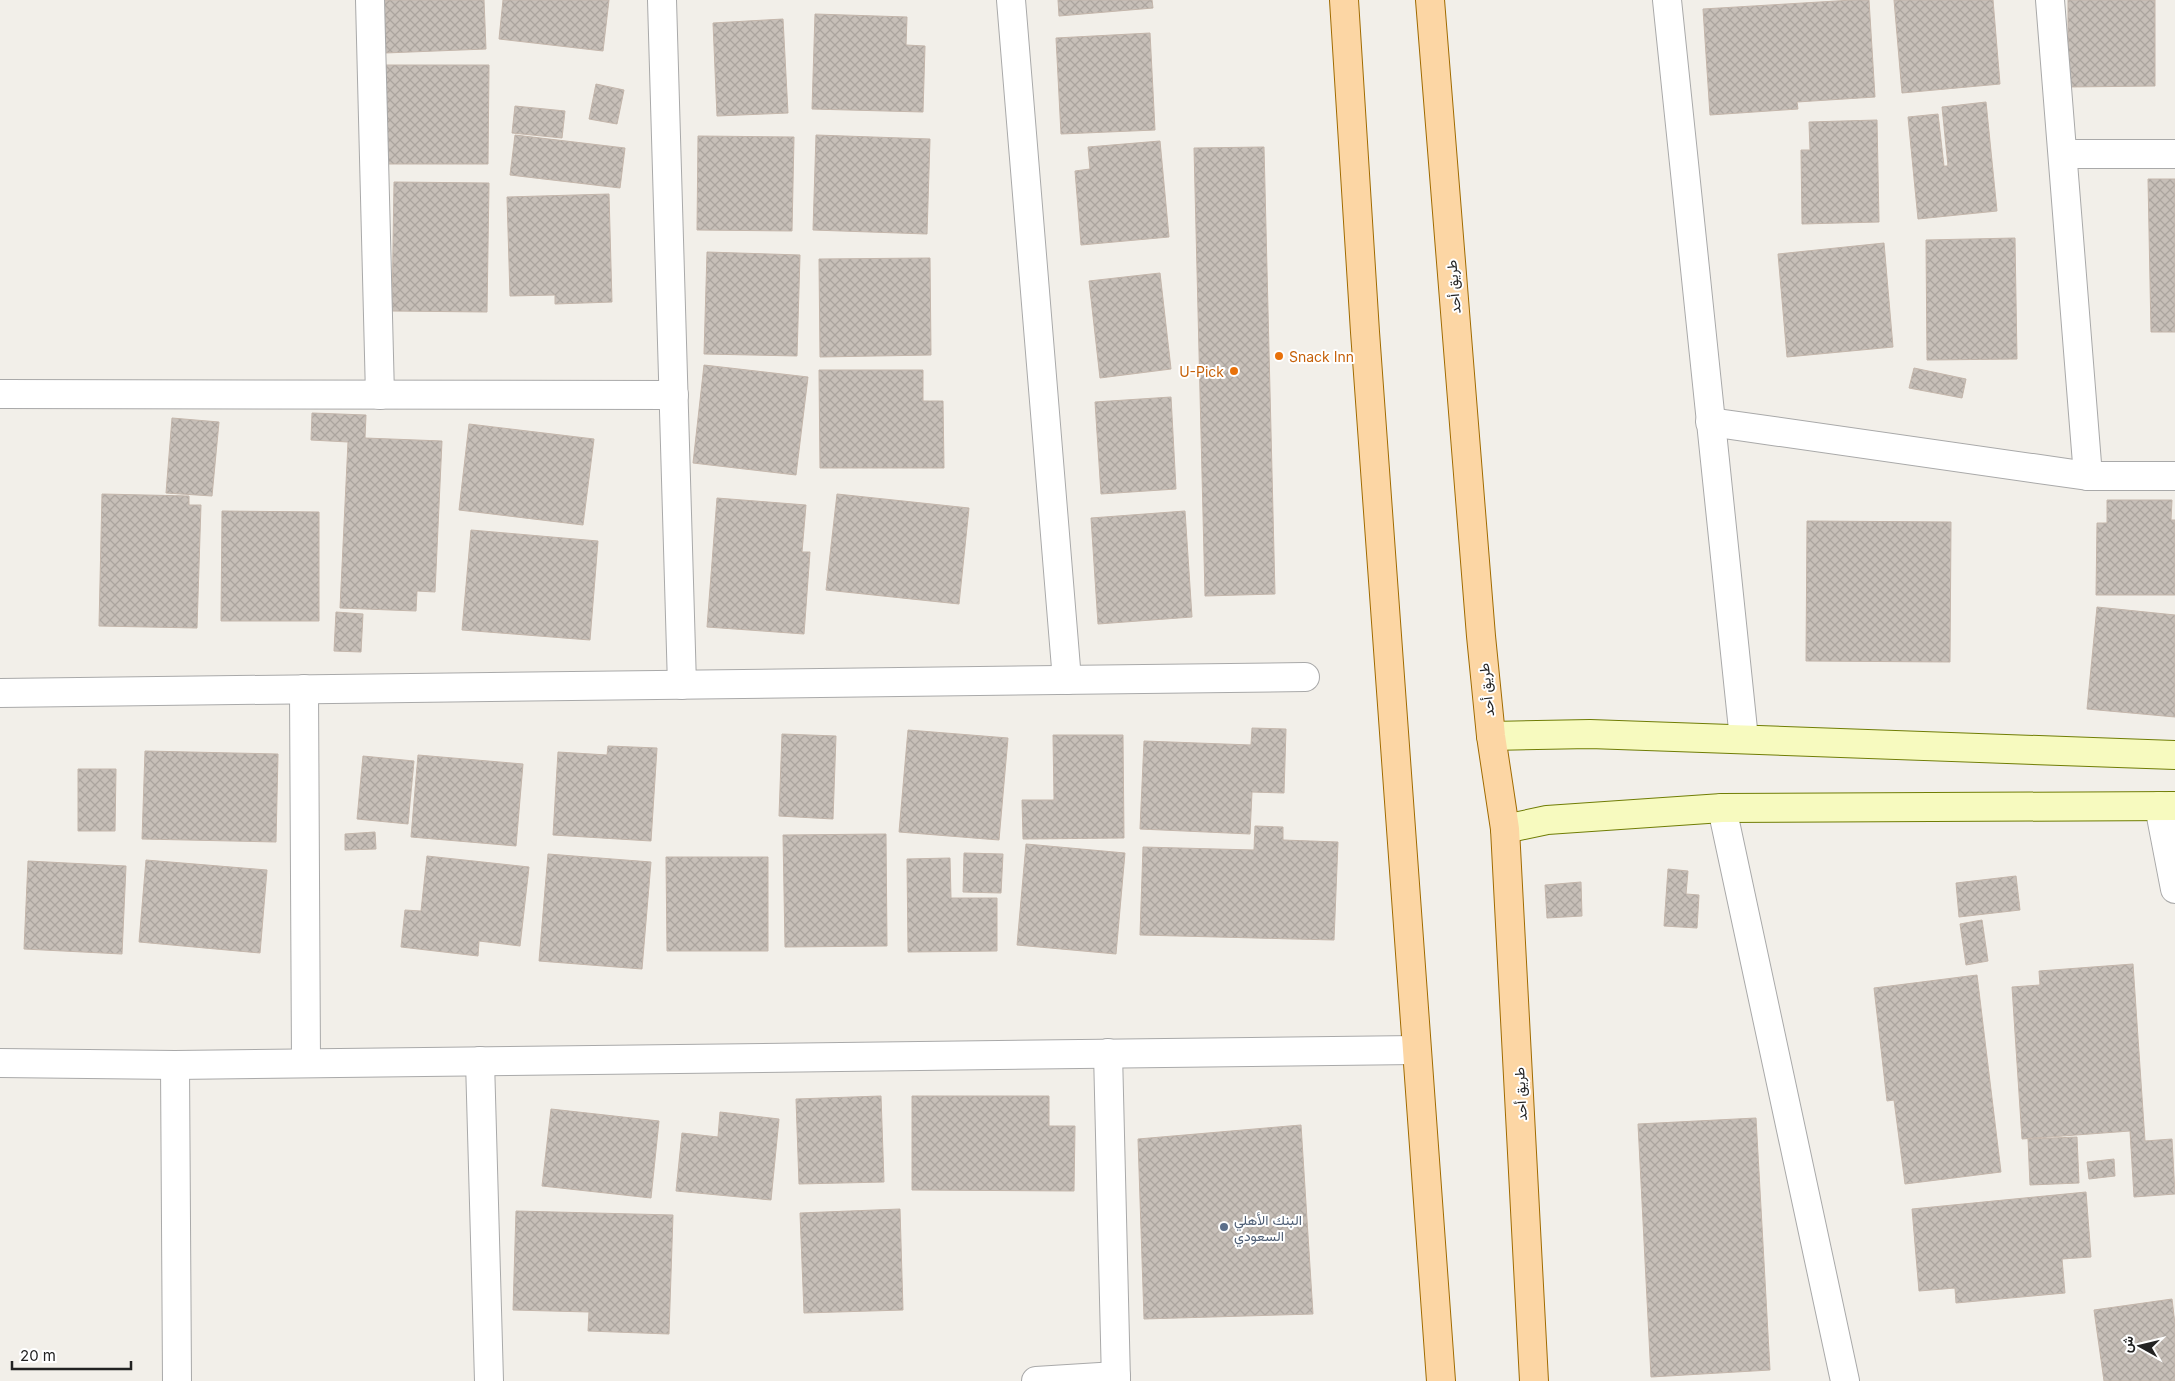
<svg xmlns="http://www.w3.org/2000/svg" width="2175" height="1381" font-family="Inter,Vazirmatn,sans-serif">
  <defs>
    <pattern id="building-cross-hatch" width="8" height="8" patternUnits="userSpaceOnUse" patternTransform="scale(1.25)"><rect width="8" height="8" fill="#c7bfb8"/><path d="M0 0l8 8M0 8l8-8" fill="none" stroke="#aba49e"/></pattern>
  </defs>
  <rect width="100%" height="100%" fill="#f2efe9"/>
  <!-- building -->
  <g fill="url(#building-cross-hatch)" stroke="#c4b6ab">
    <polygon points="383,0 484,0 486,49 385,53"/>
    <polygon points="503,0 609,0 603,51 499,39"/>
    <polygon points="1058,0 1152,0 1153,8 1059,16"/>
    <polygon points="1853,0 1869,0 1875,97 1797,102 1798,109 1710,115 1703,9"/>
    <polygon points="1894,0 1993,0 2000,84 1902,93"/>
    <polygon points="2068,0 2155,0 2155,86 2068,87"/>
    <polygon points="815,14 907,17 906,45 925,46 923,112 812,109"/>
    <polygon points="783,19 788,113 717,116 713,23"/>
    <polygon points="1150,33 1155,130 1061,134 1056,38"/>
    <polygon points="384,65 489,65 488,164 383,164"/>
    <polygon points="596,84 624,90 617,124 589,119"/>
    <polygon points="1986,102 1997,211 1918,219 1908,117 1938,114 1944,166 1948,166 1942,107"/>
    <polygon points="515,106 565,111 562,138 512,133"/>
    <polygon points="1877,120 1879,222 1802,224 1801,150 1810,150 1809,122"/>
    <polygon points="515,135 625,148 620,188 510,175"/>
    <polygon points="816,135 930,139 927,234 813,230"/>
    <polygon points="698,136 794,137 792,231 697,230"/>
    <polygon points="1160,141 1169,237 1081,245 1075,171 1090,169 1088,147"/>
    <polygon points="1264,147 1275,594 1205,596 1194,148"/>
    <polygon points="2148,179 2175,179 2175,332 2151,332"/>
    <polygon points="394,182 489,183 487,312 392,311"/>
    <polygon points="609,194 612,302 555,304 555,295 510,296 507,197"/>
    <polygon points="2015,238 2017,359 1927,360 1926,240"/>
    <polygon points="1884,243 1893,347 1787,357 1778,254"/>
    <polygon points="707,252 800,255 797,356 704,354"/>
    <polygon points="930,258 931,355 820,357 819,259"/>
    <polygon points="1160,273 1171,369 1100,378 1089,281"/>
    <polygon points="704,365 808,377 796,475 693,463"/>
    <polygon points="1914,368 1966,379 1962,398 1909,388"/>
    <polygon points="819,370 923,370 923,401 943,401 944,468 820,468"/>
    <polygon points="1171,397 1176,489 1101,494 1095,402"/>
    <polygon points="312,413 366,415 365,438 442,441 435,592 417,591 416,611 340,608 348,442 311,440"/>
    <polygon points="172,418 219,422 212,496 166,493"/>
    <polygon points="469,424 594,439 583,525 459,510"/>
    <polygon points="102,494 189,496 189,505 201,505 197,628 99,626"/>
    <polygon points="837,494 969,508 959,604 826,590"/>
    <polygon points="717,498 806,505 802,552 810,552 804,634 707,627"/>
    <polygon points="2107,500 2172,500 2171,520 2175,520 2175,595 2096,595 2097,523 2107,523"/>
    <polygon points="222,511 319,512 319,621 221,621"/>
    <polygon points="1185,511 1192,617 1098,624 1091,518"/>
    <polygon points="1807,521 1951,522 1950,662 1806,661"/>
    <polygon points="471,530 598,541 590,640 462,630"/>
    <polygon points="2097,607 2175,615 2175,717 2087,709"/>
    <polygon points="336,612 363,614 361,652 334,651"/>
    <polygon points="1252,728 1286,729 1284,793 1252,792 1250,834 1140,829 1144,741 1251,745"/>
    <polygon points="908,730 1008,738 999,840 899,832"/>
    <polygon points="782,734 836,736 833,819 779,816"/>
    <polygon points="1053,735 1123,735 1124,838 1023,839 1022,800 1054,800"/>
    <polygon points="608,746 657,748 651,841 553,835 558,752 607,755"/>
    <polygon points="145,751 278,754 276,842 142,839"/>
    <polygon points="418,755 523,764 516,846 411,837"/>
    <polygon points="363,756 414,761 408,824 357,819"/>
    <polygon points="78,769 116,769 115,831 78,831"/>
    <polygon points="1255,826 1283,827 1283,840 1338,842 1334,940 1140,935 1143,847 1254,850"/>
    <polygon points="375,832 376,849 345,850 345,834"/>
    <polygon points="886,834 887,946 785,947 783,835"/>
    <polygon points="1026,844 1125,853 1116,954 1017,945"/>
    <polygon points="964,853 1003,854 1001,893 963,892"/>
    <polygon points="548,854 651,862 642,969 539,961"/>
    <polygon points="427,856 529,867 520,946 479,941 478,956 401,947 405,910 421,911"/>
    <polygon points="666,857 768,857 768,951 667,951"/>
    <polygon points="950,858 951,898 997,898 997,951 908,952 907,859"/>
    <polygon points="146,860 267,870 260,953 139,942"/>
    <polygon points="28,861 126,866 122,954 24,949"/>
    <polygon points="1668,869 1688,871 1686,894 1699,895 1697,928 1664,926"/>
    <polygon points="2016,876 2020,910 1959,917 1956,883"/>
    <polygon points="1581,882 1582,916 1547,918 1545,885"/>
    <polygon points="1982,920 1988,961 1966,965 1960,924"/>
    <polygon points="2133,964 2145,1141 2172,1139 2175,1194 2134,1197 2130,1131 2022,1139 2012,987 2040,985 2039,971"/>
    <polygon points="1977,975 2001,1172 1905,1184 1894,1100 1887,1101 1874,988"/>
    <polygon points="881,1096 884,1182 799,1184 796,1099"/>
    <polygon points="912,1096 1049,1096 1049,1126 1075,1126 1074,1191 912,1190"/>
    <polygon points="551,1109 659,1121 651,1198 542,1186"/>
    <polygon points="720,1112 779,1119 771,1200 676,1191 682,1133 718,1137"/>
    <polygon points="1756,1118 1770,1370 1651,1377 1638,1124"/>
    <polygon points="1301,1125 1313,1314 1144,1319 1138,1139"/>
    <polygon points="2077,1137 2079,1183 2030,1185 2028,1139"/>
    <polygon points="2114,1159 2115,1176 2089,1179 2087,1162"/>
    <polygon points="2086,1192 2091,1257 2062,1259 2065,1293 1956,1303 1955,1288 1919,1291 1912,1209"/>
    <polygon points="900,1209 903,1310 804,1313 800,1213"/>
    <polygon points="516,1211 673,1215 669,1334 588,1331 589,1312 513,1310"/>
    <polygon points="2172,1299 2175,1324 2175,1381 2104,1381 2094,1310"/>
  </g>
  <g fill="none" stroke-linecap="round" stroke-linejoin="round">
    <!-- street casing -->
    <g stroke="#a9a9a9" stroke-width="30">
      <g id="street">
        <polyline points="370,0 380,395"/>
        <polyline points="662,0 682,685"/>
        <polyline points="1011,0 1067,680"/>
        <polyline points="1667,0 1744,739"/>
        <polyline points="2050,0 2088,476"/>
        <polyline points="2063,154 2175,154"/>
        <polyline points="0,394 674,395"/>
        <polyline points="1710,422 2088,476 2175,476"/>
        <polyline points="304,689 306,1063"/>
        <polyline points="0,693 1305,677"/>
        <polyline points="2159,806 2175,889"/>
        <polyline points="1722,808 1845,1381"/>
        <polyline points="1108,1053 1116,1381"/>
        <polyline points="480,1061 489,1381"/>
        <polyline points="0,1063 175,1065 1416,1050"/>
        <polyline points="175,1065 177,1381"/>
        <polyline points="1036,1381 1116,1376"/>
      </g>
    </g>
    <!-- secondary casing -->
    <g stroke="#707d05" stroke-width="30">
      <g id="secondary">
        <polyline points="1491,736 1590,734 2175,755"/>
        <polyline points="1505,829 1547,820 1722,808 2175,806"/>
      </g>
    </g>
    <!-- primary casing -->
    <g stroke="#a06b00" stroke-width="30">
      <g id="primary">
        <polyline points="1344,0 1365,332 1441,1381"/>
        <polyline points="1430,0 1481,636 1491,736 1505,829 1534,1381"/>
      </g>
    </g>
    <!-- street -->
    <use href="#street" stroke="#fff" stroke-width="28"/>
    <!-- secondary -->
    <use href="#secondary" stroke="#f7fabf" stroke-width="28"/>
    <!-- primary -->
    <use href="#primary" stroke="#fcd6a4" stroke-width="28"/>
  </g>
  <!-- markers -->
  <g fill="#e8710a" stroke="#fff" stroke-width="2">
    <circle cx="1279" cy="356" r="5"/>
    <circle cx="1234" cy="371" r="5"/>
  </g>
  <circle fill="#5c6f8a" stroke="#fff" stroke-width="2" cx="1224" cy="1227" r="5"/>
  <g text-anchor="middle" dominant-baseline="central" stroke-width="4" stroke-linejoin="round" paint-order="stroke">
    <!-- street labels -->
    <g font-size="14" fill="#222" stroke="#fff">
      <text transform="translate(1453 287) rotate(-95)">طريق أحد</text>
      <text transform="translate(1486 690) rotate(-96)">طريق أحد</text>
      <text transform="translate(1520 1094) rotate(-93)">طريق أحد</text>
    </g>
    <!-- food labels -->
    <g font-size="14" fill="#c56008" stroke="#fff" text-anchor="start">
      <text x="1289" y="356">Snack Inn</text>
      <text x="1224" y="371" text-anchor="end">U-Pick</text>
    </g>
    <!-- service labels -->
    <g font-size="14" fill="#4e5e75" stroke="#fff" text-anchor="start">
      <text x="1234" y="1219">البنك الأهلي<tspan x="1234" dy="16">السعودي</tspan></text>
    </g>
  </g>
  <!-- north arrow -->
  <g transform="translate(2140 1346) rotate(278)" stroke="#ffffff" stroke-width="4" paint-order="stroke">
  <path d="M0-4L9 19L0 12L-9 19Z" fill="#222222"/>
  <text y="-8" font-size="14" font-weight="bold" text-anchor="middle" fill="#222222">ش</text>
  </g>
  <!-- scale -->
  <path d="M12 1361v8h119v-8" fill="none" stroke="#222222" stroke-width="2.5"/>
  <text x="20" y="1361" font-size="15" fill="#222222" stroke="#ffffff" stroke-width="4" paint-order="stroke">20 m</text>
</svg>
